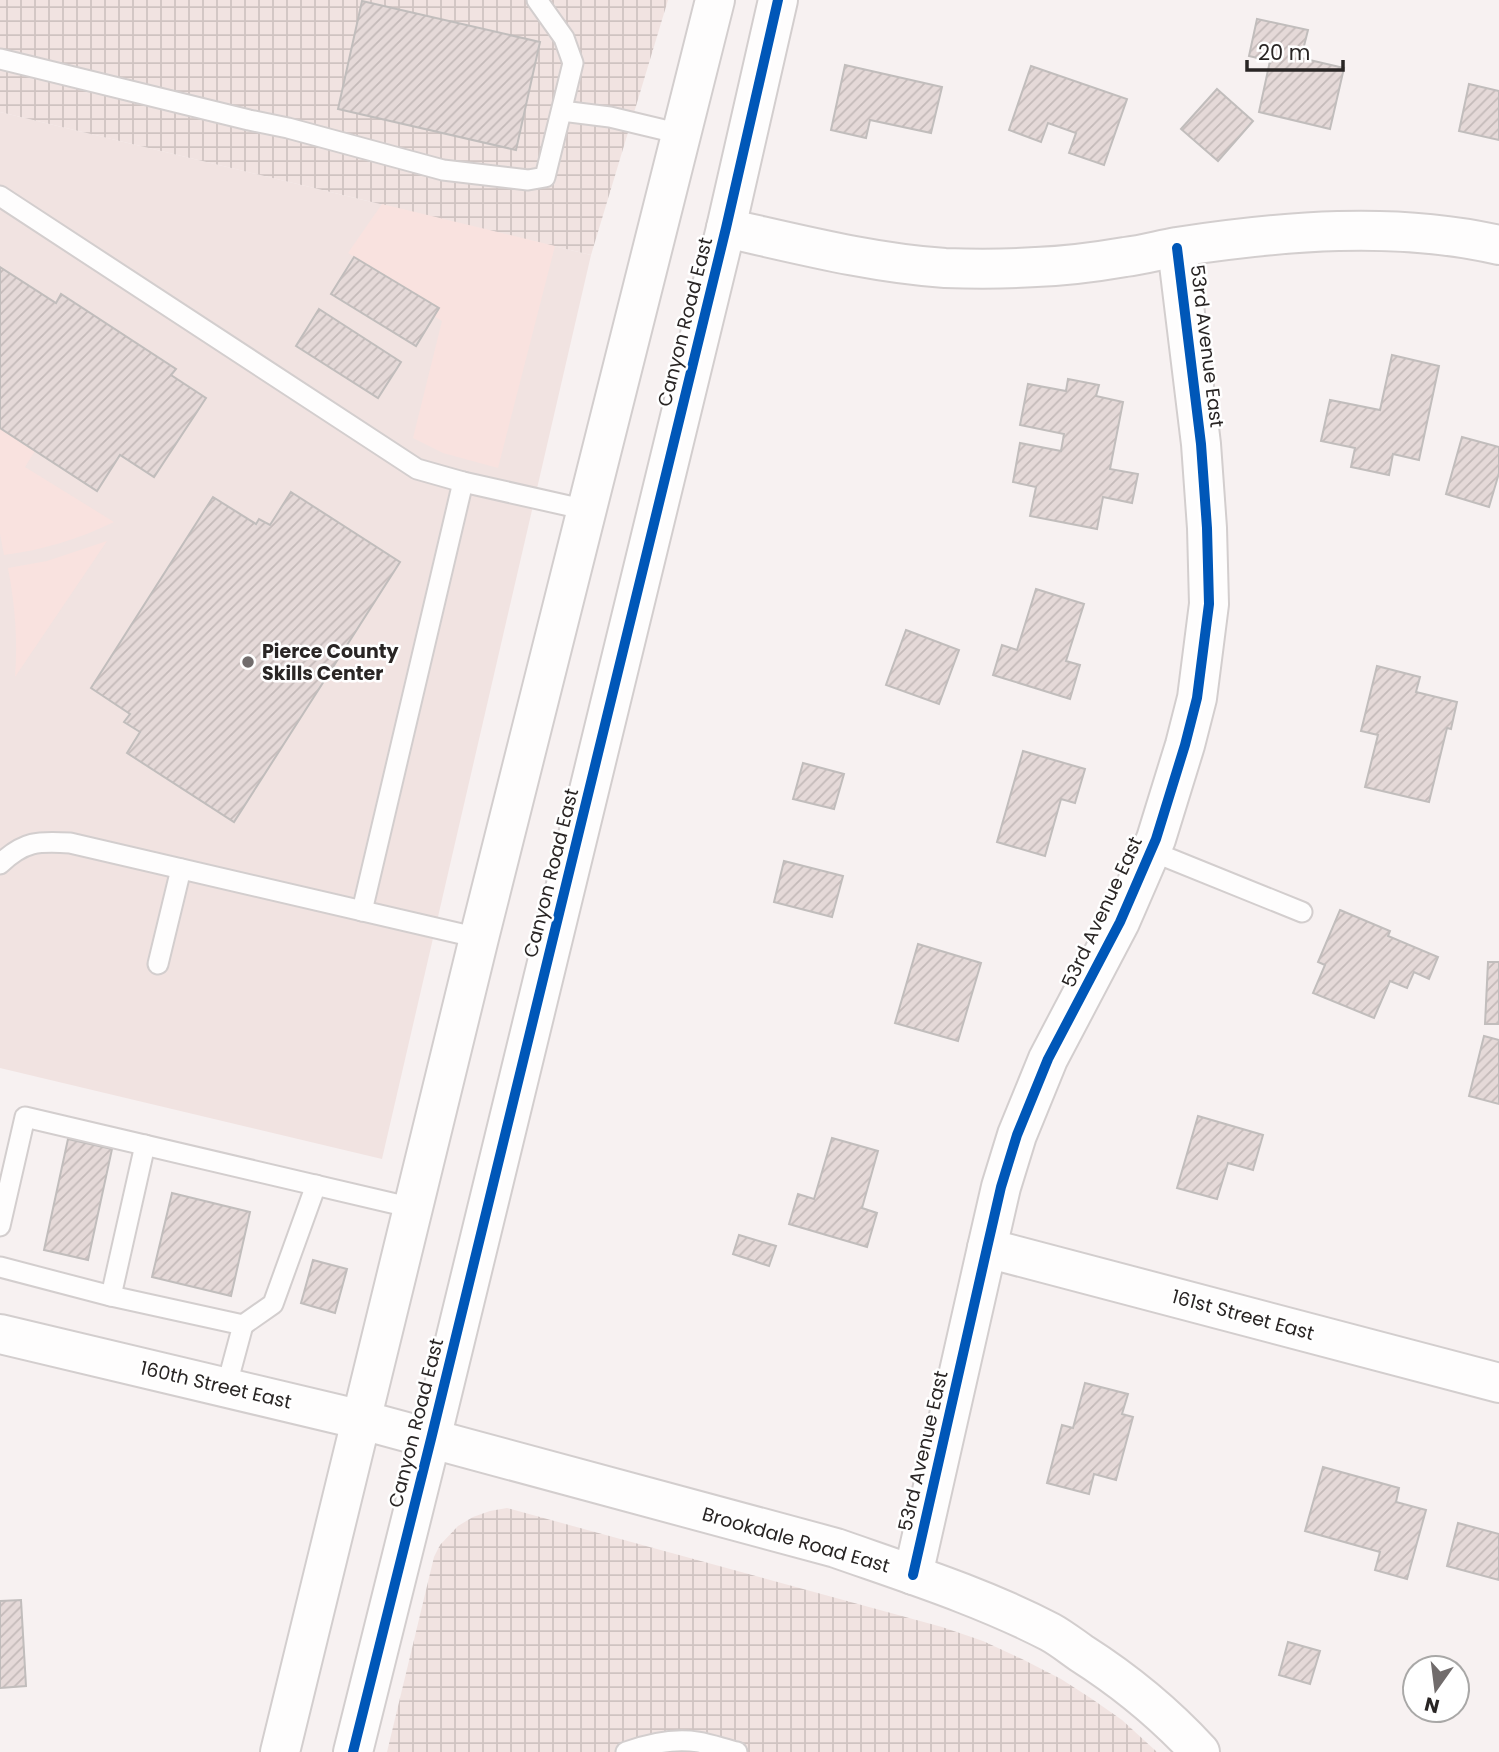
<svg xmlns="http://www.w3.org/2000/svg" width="1499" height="1752" font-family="Poppins,sans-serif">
  <defs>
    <pattern id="industrial-grid" width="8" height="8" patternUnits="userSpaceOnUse" patternTransform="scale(1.75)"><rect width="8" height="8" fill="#f1e3e1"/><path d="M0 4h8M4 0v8" fill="none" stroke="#cfc3c1"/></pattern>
    <pattern id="building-hatch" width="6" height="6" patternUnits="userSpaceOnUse" patternTransform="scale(1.75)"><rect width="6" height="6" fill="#e5d9d8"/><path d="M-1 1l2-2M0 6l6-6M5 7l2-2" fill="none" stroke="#c4bab9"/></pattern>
  </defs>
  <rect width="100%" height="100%" fill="#f7f1f1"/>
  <!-- built -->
  <polygon fill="#f1e3e1" points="0,112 591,255 382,1159 0,1068"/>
  <!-- industrial -->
  <g fill="url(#industrial-grid)">
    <polygon points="0,0 668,0 591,255 0,112"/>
    <polygon points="507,1508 942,1627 983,1641 1022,1659 1061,1679 1092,1699 1122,1720 1157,1752 387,1752 434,1557 440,1545 458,1526 473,1517 490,1511"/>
  </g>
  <!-- grass -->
  <g fill="#f9e2df">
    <polygon points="382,204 555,246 498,468 443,453 413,438 442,321 434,316 439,308 348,253"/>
    <path d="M0,428L35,451L25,467L114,522C79,539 43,550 4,555L0,534Z"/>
    <path d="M107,541L15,677C18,640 15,605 8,568L47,561Z"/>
  </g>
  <!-- building -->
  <g fill="url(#building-hatch)" stroke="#c1bdbc" stroke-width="2">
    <polygon points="362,1 540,42 516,150 338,109"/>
    <polygon points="1257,19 1308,30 1301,58 1344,68 1330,129 1259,112 1270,61 1249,56"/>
    <polygon points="845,65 942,87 931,133 870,120 866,138 831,130"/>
    <polygon points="1031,66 1127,99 1104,165 1069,153 1076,133 1048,123 1041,142 1009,130"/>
    <polygon points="1469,84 1499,91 1499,140 1459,131"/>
    <polygon points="1217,89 1253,121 1218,161 1181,129"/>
    <polygon points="354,257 439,308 416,346 331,294"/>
    <polygon points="0,267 56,303 61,294 176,369 171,375 206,398 154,477 120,455 97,491 0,428"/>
    <polygon points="319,309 401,362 378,398 296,346"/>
    <polygon points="1392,355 1439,366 1419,460 1393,454 1389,475 1351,467 1355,448 1321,441 1330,400 1380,410"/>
    <polygon points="1068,379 1099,385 1096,396 1123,402 1110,469 1138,474 1132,503 1103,497 1097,529 1030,516 1036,487 1013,482 1020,443 1061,451 1064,434 1020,425 1028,384 1066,391"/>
    <polygon points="1462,437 1499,447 1499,473 1489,507 1446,494"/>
    <polygon points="291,492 400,562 234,822 127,753 140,732 124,722 130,714 91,688 213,497 256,524 259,519 270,525"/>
    <polygon points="1036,589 1084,604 1066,661 1080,665 1070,699 993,675 1002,645 1017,650"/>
    <polygon points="906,630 959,650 939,704 886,685"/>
    <polygon points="1377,666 1420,677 1416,692 1457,702 1451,729 1447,728 1429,802 1365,787 1378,735 1361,731"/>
    <polygon points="1023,751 1085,769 1075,803 1061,799 1045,856 997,842"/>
    <polygon points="803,763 844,774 834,809 793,799"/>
    <polygon points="784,861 843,876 832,917 774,902"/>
    <polygon points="1340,910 1390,931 1388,936 1438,957 1429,979 1414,972 1407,988 1390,981 1374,1018 1313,993 1325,965 1318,962"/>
    <polygon points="918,944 981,963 958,1041 895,1023"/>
    <polygon points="1488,962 1499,962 1499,1024 1485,1024"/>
    <polygon points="1484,1036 1499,1040 1499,1104 1469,1096"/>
    <polygon points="1198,1116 1263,1135 1253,1170 1228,1163 1217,1199 1177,1188"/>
    <polygon points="832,1138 878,1151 862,1208 877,1213 867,1247 789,1224 798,1194 814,1199"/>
    <polygon points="68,1139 112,1149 88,1260 44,1250"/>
    <polygon points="172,1193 250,1212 231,1296 152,1277"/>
    <polygon points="739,1235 776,1246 769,1266 733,1254"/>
    <polygon points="313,1260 347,1269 335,1313 301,1303"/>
    <polygon points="1085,1383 1128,1394 1122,1414 1133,1417 1116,1480 1094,1474 1089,1494 1047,1483 1062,1425 1073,1428"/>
    <polygon points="1323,1467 1399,1488 1396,1502 1426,1510 1407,1579 1375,1570 1380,1552 1305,1531"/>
    <polygon points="1458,1523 1499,1534 1499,1580 1447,1566"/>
    <polygon points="21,1600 26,1686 0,1688 0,1601"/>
    <polygon points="1288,1642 1320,1651 1310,1684 1279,1675"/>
  </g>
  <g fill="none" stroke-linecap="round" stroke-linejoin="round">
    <!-- service casing -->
    <g stroke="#d3cece" stroke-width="23">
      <g id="service">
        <polyline points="0,59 249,120 288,128 443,170 528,180 545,177 573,63 564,38 537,0"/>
        <polyline points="562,111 610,117 681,134"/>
        <polyline points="0,196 417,469 463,482 587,510"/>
        <polyline points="1151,851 1302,912"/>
        <path d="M0,864C24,841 38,841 70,843L479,938"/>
        <polyline points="362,911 463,482"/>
        <polyline points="158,964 181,869"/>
        <polyline points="0,1226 25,1117 413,1208"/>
        <polyline points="0,1267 111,1296 243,1325 226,1388"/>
        <polyline points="111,1296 145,1145"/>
        <polyline points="243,1325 273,1304 316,1185"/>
        <path d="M626,1752C648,1744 675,1738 698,1742C711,1744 724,1749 737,1752"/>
      </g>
    </g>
    <!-- minor casing -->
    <g stroke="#d3cece" stroke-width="42">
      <g id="minor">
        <path d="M726,228C798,244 871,263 945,268C975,269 1006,269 1036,267C1065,266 1096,262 1125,257C1143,255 1160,250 1177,247C1283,231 1394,221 1499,245"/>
        <polyline points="987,1248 1499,1383"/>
        <polyline points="913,1575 987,1248 1001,1187 1017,1135 1048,1059 1120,922 1156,839 1185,745 1197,698 1209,604 1207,528 1201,444 1177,248"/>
      </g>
    </g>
    <!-- secondary casing -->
    <g stroke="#d3cece" stroke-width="42">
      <path id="secondary" d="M0,1334L362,1420L836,1548C907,1573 983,1597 1050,1632C1061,1638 1071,1646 1081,1653C1125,1681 1165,1714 1200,1752"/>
    </g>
    <!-- primary casing -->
    <g stroke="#d3cece" stroke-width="42">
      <g id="primary">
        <polyline points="280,1752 479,938 715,0"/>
        <polyline points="353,1752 431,1439 726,228 778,0"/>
      </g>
    </g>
    <!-- service -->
    <use href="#service" stroke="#fefdfd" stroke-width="19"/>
    <!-- minor -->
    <use href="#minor" stroke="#fefdfd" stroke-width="38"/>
    <!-- secondary -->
    <use href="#secondary" stroke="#fefdfd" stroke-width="38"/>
    <!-- primary -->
    <use href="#primary" stroke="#fefdfd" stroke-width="38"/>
    <!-- cycleway casing -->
    <g stroke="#fff" stroke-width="15">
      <g id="cycleway">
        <polyline points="913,1575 987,1248 1001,1187 1017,1135 1048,1059 1120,922 1156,839 1185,745 1197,698 1209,604 1207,528 1201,444 1177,248"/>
        <polyline points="353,1752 431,1439 726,228 778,0"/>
      </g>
    </g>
    <!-- cycleway -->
    <use href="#cycleway" stroke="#0057b8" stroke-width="10"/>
  </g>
  <!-- markers -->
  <circle fill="#716c6c" stroke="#fff" stroke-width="2.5" cx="248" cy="662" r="7"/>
  <g text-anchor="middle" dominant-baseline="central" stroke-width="5" stroke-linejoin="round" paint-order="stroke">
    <!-- street labels -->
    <g font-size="19" fill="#292524" stroke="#fff">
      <text transform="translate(685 322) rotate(-76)">Canyon Road East</text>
      <text transform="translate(1207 346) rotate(83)">53rd Avenue East</text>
      <text transform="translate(551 873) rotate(-76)">Canyon Road East</text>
      <text transform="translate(1102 912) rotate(-65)">53rd Avenue East</text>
      <text transform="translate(1243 1315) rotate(15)">161st Street East</text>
      <text transform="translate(216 1385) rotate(13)">160th Street East</text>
      <text transform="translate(416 1423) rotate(-76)">Canyon Road East</text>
      <text transform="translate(923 1451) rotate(-77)">53rd Avenue East</text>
      <text transform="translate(796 1540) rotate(16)">Brookdale Road East</text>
    </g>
    <!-- poi labels -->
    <g font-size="19" font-weight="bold" fill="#292524" stroke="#fff" text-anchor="start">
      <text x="262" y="651">Pierce County<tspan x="262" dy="22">Skills Center</tspan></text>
    </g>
  </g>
  <!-- north arrow -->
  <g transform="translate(1436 1689) rotate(194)"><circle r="33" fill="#ffffff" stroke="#a9a8a7" stroke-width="2"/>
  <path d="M0-5L12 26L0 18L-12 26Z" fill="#716c6c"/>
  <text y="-10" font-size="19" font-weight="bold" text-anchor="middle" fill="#292524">N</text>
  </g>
  <!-- scale -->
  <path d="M1247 60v10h96v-10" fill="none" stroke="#292524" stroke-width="3.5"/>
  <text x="1258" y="60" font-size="21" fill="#292524" stroke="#ffffff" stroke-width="5" paint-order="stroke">20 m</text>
</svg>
